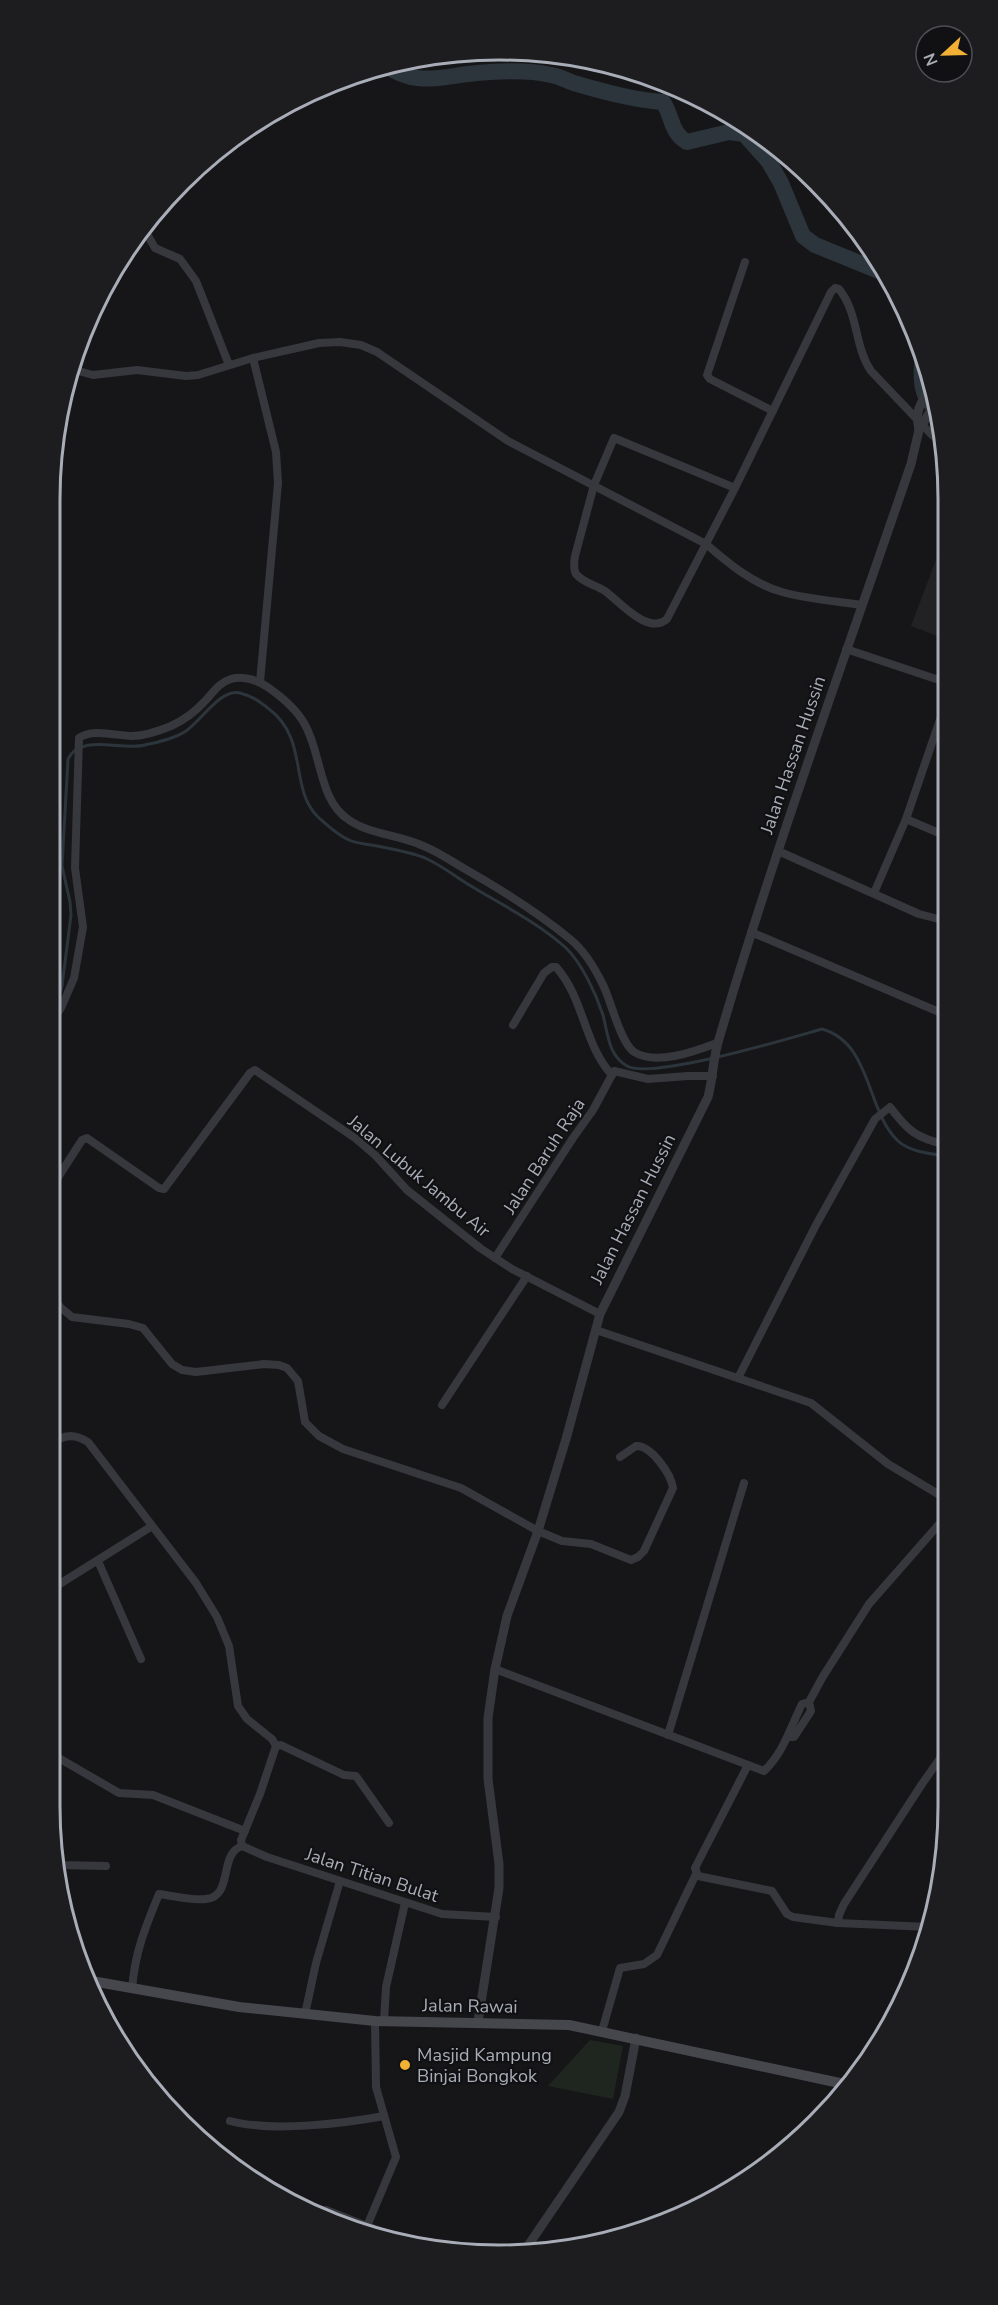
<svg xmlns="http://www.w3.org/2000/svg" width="998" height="2305" font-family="'Nunito Sans',sans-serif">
  <rect width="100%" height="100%" fill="#161618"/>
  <!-- built -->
  <polygon fill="#222225" points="945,536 945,639 911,626"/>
  <!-- green -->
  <polygon fill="#1e261f" points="590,2040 623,2046 613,2099 548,2086"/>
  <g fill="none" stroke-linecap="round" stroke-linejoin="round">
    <!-- stream -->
    <path stroke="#2c353c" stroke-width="3" d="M50,1009L58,999L62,986L71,915L70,902L62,866L68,759C81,733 122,751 145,745C158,742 174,739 186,731C201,721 221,688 240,693C252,696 259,701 269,709C309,739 289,789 318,817C327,825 337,835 349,840C357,844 368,844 377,846C392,849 410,852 425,858C441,865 456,877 471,886C502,905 537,922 565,947C582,963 596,994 603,1015C608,1034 608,1055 627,1066C652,1080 790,1038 822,1029C872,1043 866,1111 898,1141C910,1152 931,1154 947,1156"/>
    <!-- river -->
    <g stroke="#2c353c" stroke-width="16">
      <path d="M384,64C416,88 442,76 477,73C500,71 529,70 551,75C560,76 569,82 577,84C605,92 634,100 663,102C673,117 670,132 687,142L729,132L744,134L769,162L781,183L803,236L815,245L884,273"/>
      <path d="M922,364C921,380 921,397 935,407"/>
    </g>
    <!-- minor -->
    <g stroke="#37383d" stroke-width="8">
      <polyline points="143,227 155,248 180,259 196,281 229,365"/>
      <polyline points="745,262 707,375 710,379 773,411"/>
      <polyline points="74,353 78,371"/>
      <polyline points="253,358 276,452 278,483 260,682"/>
      <path d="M71,369L93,375L137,370L186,376L198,375L253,358L319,343L340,342L361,345L377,352L508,441L706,544C728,563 753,584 782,592C807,599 835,601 861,605"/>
      <path d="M735,488L614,438L594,485L575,556C574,562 573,569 576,574C583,583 596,585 605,591C619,601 648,636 667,619L735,488L831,292L835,288L839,289C859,314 854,346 871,371L932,435L945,443"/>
      <polyline points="846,649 945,682"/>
      <polyline points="906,819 946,836"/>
      <polyline points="778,851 919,914 946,921"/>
      <polyline points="874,893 906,819 945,705"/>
      <polyline points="751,932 946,1015"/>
      <path d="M50,1024L61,1008L74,978L83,927L75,868L79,738C92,728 117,736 132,736C146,736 159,731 171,726C184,720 195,712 204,702C213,693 218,683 231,679C244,675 259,681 269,688C283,698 296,709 304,723C322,753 318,800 349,820C369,834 399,835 421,845C437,851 451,861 465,869C502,890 537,912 570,939C585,951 596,970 604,987C611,1002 621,1043 634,1052C656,1066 696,1051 717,1043"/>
      <path d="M513,1025L544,973L552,967H556C584,998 584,1045 612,1075"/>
      <polyline points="55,1182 82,1140 87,1138 159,1188 164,1189 250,1073 255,1070 355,1138 375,1155 407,1190 480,1248 512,1269 600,1314"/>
      <polyline points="50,1192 55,1182 50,1169"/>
      <polyline points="495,1258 573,1138 593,1110 614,1071 648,1079 688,1076 713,1076"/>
      <path d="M50,1289L60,1307L72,1317L129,1324L143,1328L172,1364L182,1370L196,1372L264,1364L279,1365L287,1368L298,1381L305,1422L319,1436L343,1449L461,1488L538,1531L562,1541L591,1544L631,1560L638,1557L644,1551L673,1488C671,1474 651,1445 636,1446L620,1457"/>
      <polyline points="596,1330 811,1403 888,1464 948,1500"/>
      <path d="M738,1378L816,1225L875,1119L890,1107C908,1131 916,1138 947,1145"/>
      <polyline points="442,1405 527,1276"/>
      <path d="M50,1447C61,1434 74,1433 88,1442L196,1583L217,1617L229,1646L238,1706L247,1719L272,1739L276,1746L260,1794L241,1840L242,1846"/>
      <polyline points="98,1561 141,1659"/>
      <polyline points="50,1590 152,1526"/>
      <path d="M495,1669L764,1771C784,1752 790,1728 802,1704L809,1702L822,1678L869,1604L948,1514"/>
      <polyline points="668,1735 744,1483"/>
      <polyline points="789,1737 794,1737 811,1711 809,1702"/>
      <polyline points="276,1746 281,1745 287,1748 344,1775 356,1776 389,1823"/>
      <polyline points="50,1753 119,1793 153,1795 245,1831"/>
      <polyline points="748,1765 695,1868 698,1876 772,1891 787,1914 793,1917 838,1923 929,1927"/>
      <polyline points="242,1846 267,1857 442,1914 496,1917"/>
      <polyline points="59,1865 106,1866"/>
      <polyline points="838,1923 839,1915 844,1904 922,1784 948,1747"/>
      <path d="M132,1989C135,1952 145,1928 159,1894C174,1896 192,1901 206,1899C234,1896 218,1854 242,1846"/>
      <polyline points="305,2014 316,1963 340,1881"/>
      <polyline points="384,2021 386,1987 405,1903"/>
      <polyline points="602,2031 620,1968 644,1964 657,1955 696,1874"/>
      <path d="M230,2121C272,2132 341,2124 384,2116"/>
      <polyline points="317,2211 326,2210 423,2248"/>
      <polyline points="367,2226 396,2157 376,2087 375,2021"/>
    </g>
    <!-- tertiary -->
    <g stroke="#37383d" stroke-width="9">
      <polyline points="919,430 934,405"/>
      <path d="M478,2022L499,1888V1864L488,1779V1718L495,1669L507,1616L538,1531L566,1439L600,1314L708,1097C713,1078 713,1057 719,1039C776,845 846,655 911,464L919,430L917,417L919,408L929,387"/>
      <polyline points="523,2253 619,2112 625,2096 636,2038"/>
    </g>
    <!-- secondary -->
    <polyline stroke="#45474d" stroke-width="10" points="86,1980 239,2007 375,2021 569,2025 849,2085"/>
  </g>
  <!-- markers -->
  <circle fill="#f2b134" stroke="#111113" stroke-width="2" cx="405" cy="2065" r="6"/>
  <g text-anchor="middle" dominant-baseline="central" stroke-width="4.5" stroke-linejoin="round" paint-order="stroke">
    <!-- street labels -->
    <g font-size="18" fill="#a8adb8" stroke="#111113">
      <text transform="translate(793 755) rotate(-71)">Jalan Hassan Hussin</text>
      <text transform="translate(544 1156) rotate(-57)">Jalan Baruh Raja</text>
      <text transform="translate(419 1176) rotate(40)">Jalan Lubuk Jambu Air</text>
      <text transform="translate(633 1209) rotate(-63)">Jalan Hassan Hussin</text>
      <text transform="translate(372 1875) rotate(18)">Jalan Titian Bulat</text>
      <text transform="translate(470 2006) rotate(1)">Jalan Rawai</text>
    </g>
    <!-- poi labels -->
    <g font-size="18" fill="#a8adb8" stroke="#111113" text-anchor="start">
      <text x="417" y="2055">Masjid Kampung<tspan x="417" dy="21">Binjai Bongkok</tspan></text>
    </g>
  </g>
  <!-- crop -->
  <path d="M0 0H998V2305H0ZM499 60H499A439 439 0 0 1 938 499V1806A439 439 0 0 1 499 2245H499A439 439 0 0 1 60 1806V499A439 439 0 0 1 499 60Z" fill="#1d1d20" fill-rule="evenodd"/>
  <path fill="none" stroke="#a8adb8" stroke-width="3" d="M499 60H499A439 439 0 0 1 938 499V1806A439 439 0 0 1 499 2245H499A439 439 0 0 1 60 1806V499A439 439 0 0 1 499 60Z"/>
  <!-- north arrow -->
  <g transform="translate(944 54) rotate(248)"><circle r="28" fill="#111113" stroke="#4d4f55" stroke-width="1.5"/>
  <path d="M0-4.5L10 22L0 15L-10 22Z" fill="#f2b134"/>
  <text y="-9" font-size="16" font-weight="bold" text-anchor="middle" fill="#a8adb8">N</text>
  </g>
</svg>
